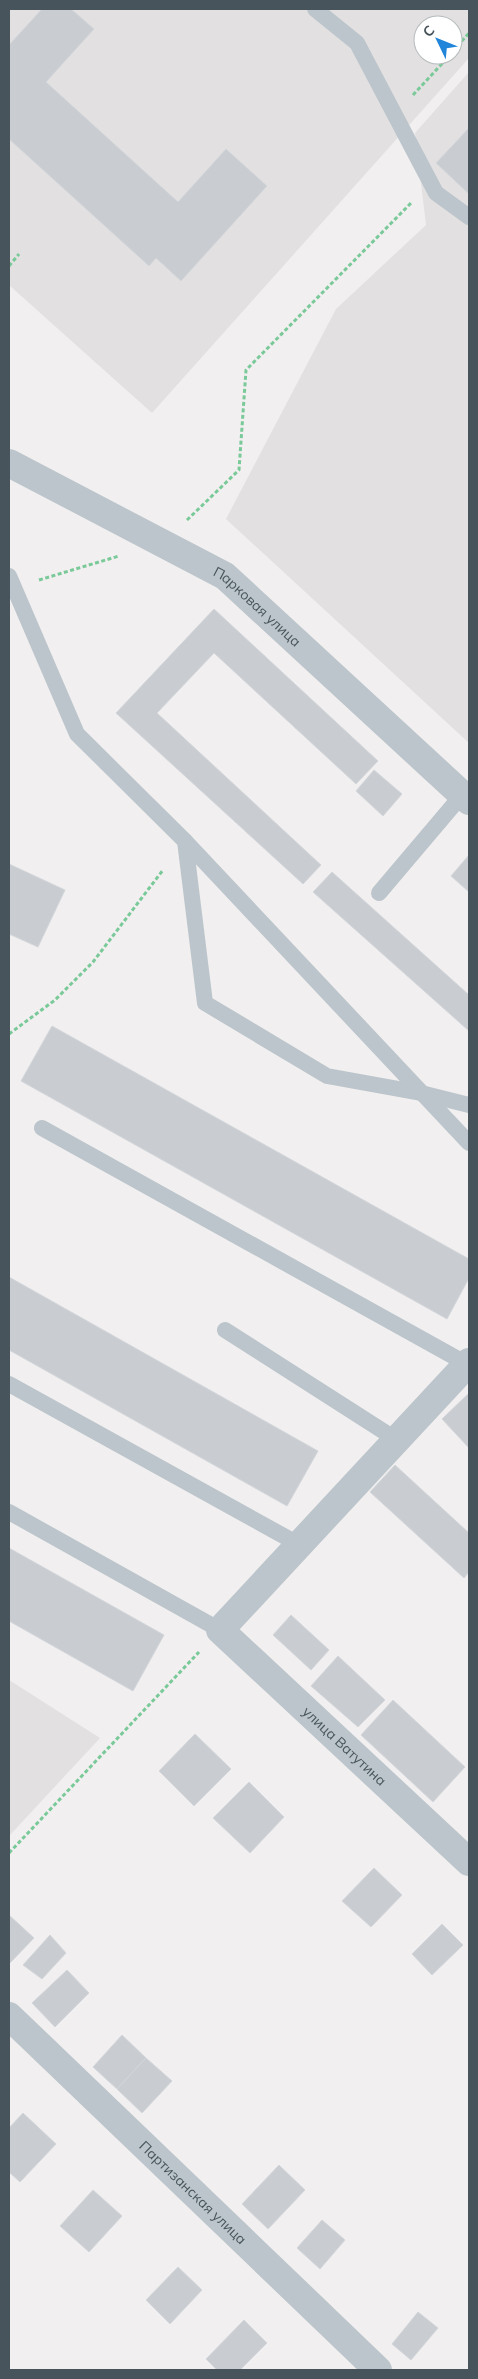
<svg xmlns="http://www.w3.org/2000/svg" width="478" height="2379" font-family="Mulish,sans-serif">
  <rect width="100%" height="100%" fill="#f1efef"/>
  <!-- education -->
  <g fill="#e2e0e0" fill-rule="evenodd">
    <path d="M9,9H469V58L152,413L9,285ZM423,25H453V55H423Z"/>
    <polygon points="469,72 469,743 226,519 336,309 426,225 415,133"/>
    <polygon points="9,1680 100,1738 9,1836"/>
  </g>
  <!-- building -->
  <g fill="#c9cdd1" stroke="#d3d6da">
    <polygon points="42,9 71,9 94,29 46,82 178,202 226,149 267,186 181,281 156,258 149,266 9,139 9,45"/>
    <polygon points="469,128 469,194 436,163"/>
    <polygon points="214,609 378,761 356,784 214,653 157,713 321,865 303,884 116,713"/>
    <polygon points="374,770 402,794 383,816 356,791"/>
    <polygon points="469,855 469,892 451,876"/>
    <polygon points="9,864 65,890 38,947 9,934"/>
    <polygon points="332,872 469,995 469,1031 313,892"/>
    <polygon points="52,1026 469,1259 469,1278 447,1319 21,1081"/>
    <polygon points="9,1277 318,1451 287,1506 9,1350"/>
    <polygon points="469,1393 469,1448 442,1419"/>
    <polygon points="395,1465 469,1533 469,1572 464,1578 370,1492"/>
    <polygon points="9,1548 164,1635 133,1691 9,1621"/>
    <polygon points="291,1615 329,1650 311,1670 273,1635"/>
    <polygon points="338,1656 385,1700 358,1727 311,1686"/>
    <polygon points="393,1700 465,1767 433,1802 361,1735"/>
    <polygon points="195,1734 231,1769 194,1806 159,1771"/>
    <polygon points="249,1782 284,1817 250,1853 213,1818"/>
    <polygon points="374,1868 402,1895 371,1927 342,1901"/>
    <polygon points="9,1915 34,1938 9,1964"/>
    <polygon points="442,1924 463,1945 432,1975 412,1954"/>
    <polygon points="50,1935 66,1953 42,1979 23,1965"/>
    <polygon points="67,1970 89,1993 55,2027 32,2003"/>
    <polygon points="122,2035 146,2058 117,2089 93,2067"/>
    <polygon points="146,2058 172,2081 142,2113 117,2089"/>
    <polygon points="23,2113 56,2144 20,2182 9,2172 9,2128"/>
    <polygon points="279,2165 305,2190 268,2229 242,2204"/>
    <polygon points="93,2190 122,2216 89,2252 60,2226"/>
    <polygon points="322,2220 345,2240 320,2269 297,2248"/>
    <polygon points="178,2267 202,2290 170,2324 146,2300"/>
    <polygon points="418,2312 438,2328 411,2360 392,2344"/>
    <polygon points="244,2320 267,2343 240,2370 217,2370 206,2359"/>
  </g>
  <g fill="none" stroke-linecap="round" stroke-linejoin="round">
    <!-- path -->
    <g stroke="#79c999" stroke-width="3" stroke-dasharray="4 2.5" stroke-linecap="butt">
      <polyline points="453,51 469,33"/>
      <polyline points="413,95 450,55"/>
      <polyline points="9,266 19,254"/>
      <polyline points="187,520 239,470 246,370 412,202"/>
      <polyline points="39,580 119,556"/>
      <polyline points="9,1034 55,1000 93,962 163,870"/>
      <polyline points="9,1853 199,1652"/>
    </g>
    <!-- lane -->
    <g stroke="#bbc5cb" stroke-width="16">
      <polyline points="315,9 357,43 436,193 469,217"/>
      <polyline points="9,576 77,734 185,841 205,1003 327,1076 421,1093 469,1105"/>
      <polyline points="185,841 469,1143"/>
      <polyline points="379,893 462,795"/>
      <polyline points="42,1128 467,1364"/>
      <polyline points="225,1330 397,1440"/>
      <polyline points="9,1384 300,1545"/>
      <polyline points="9,1512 220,1630"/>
    </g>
    <!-- street -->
    <g stroke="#bbc5cb" stroke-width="28">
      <path id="s1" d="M9,463L225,576L469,801"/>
      <path id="s2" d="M469,1362L220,1630L469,1862"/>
      <path id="s3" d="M9,2016L378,2370"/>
    </g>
  </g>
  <g text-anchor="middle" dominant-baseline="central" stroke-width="4" stroke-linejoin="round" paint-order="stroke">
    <!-- street labels -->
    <g font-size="14" fill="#48545b" stroke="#fff">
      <text stroke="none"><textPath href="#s1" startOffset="288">Парковая улица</textPath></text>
      <text stroke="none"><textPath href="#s2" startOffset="536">улица Ватутина</textPath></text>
      <text stroke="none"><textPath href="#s3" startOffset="255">Партизанская улица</textPath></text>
    </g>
  </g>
  <!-- border -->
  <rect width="478" height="2379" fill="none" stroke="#48545b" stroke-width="20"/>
  <!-- north arrow -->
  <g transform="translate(438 40) rotate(313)"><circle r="24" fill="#ffffff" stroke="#b6bbbd"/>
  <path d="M0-4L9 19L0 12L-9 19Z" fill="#2185d9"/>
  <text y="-8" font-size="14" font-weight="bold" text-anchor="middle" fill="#48545b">С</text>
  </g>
</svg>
